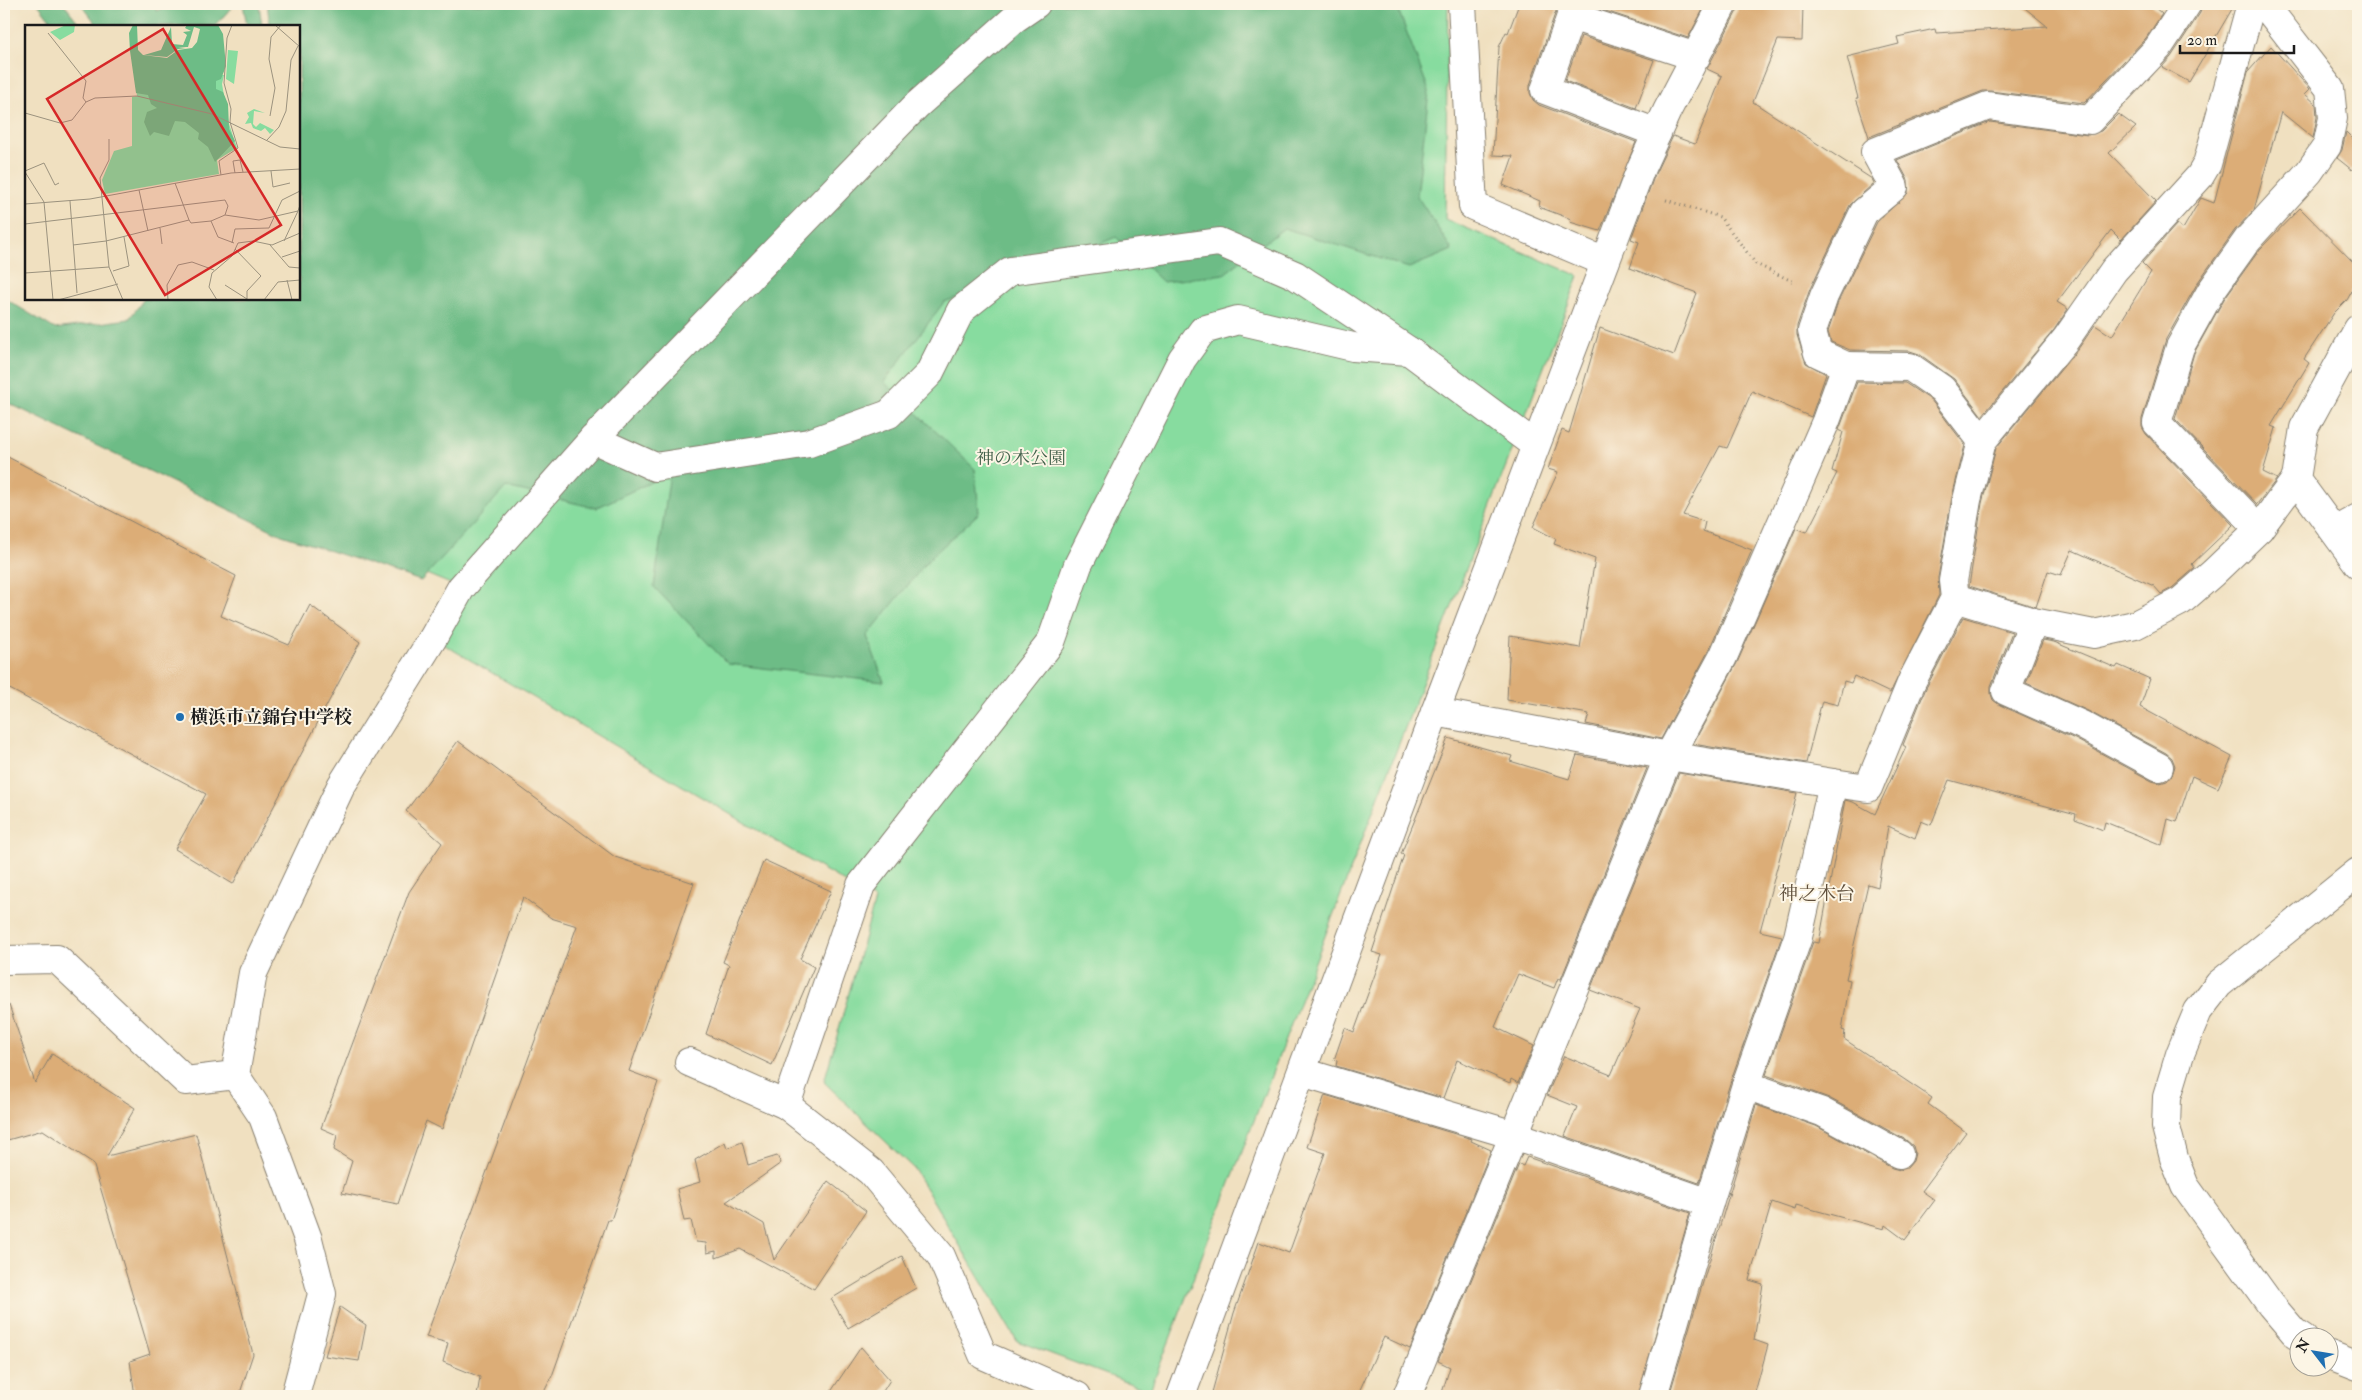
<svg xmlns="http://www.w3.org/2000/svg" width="2362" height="1400" font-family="'IM FELL Double Pica','Noto Serif JP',serif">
  <rect width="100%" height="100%" fill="#fcf5e5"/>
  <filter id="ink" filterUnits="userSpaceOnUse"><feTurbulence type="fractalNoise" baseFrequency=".02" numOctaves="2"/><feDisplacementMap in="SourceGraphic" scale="10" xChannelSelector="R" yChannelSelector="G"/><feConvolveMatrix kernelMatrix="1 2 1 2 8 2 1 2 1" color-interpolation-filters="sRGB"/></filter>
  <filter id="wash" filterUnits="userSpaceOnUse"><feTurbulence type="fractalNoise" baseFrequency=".0096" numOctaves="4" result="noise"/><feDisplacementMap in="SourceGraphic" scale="20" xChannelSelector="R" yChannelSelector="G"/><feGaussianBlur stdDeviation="1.12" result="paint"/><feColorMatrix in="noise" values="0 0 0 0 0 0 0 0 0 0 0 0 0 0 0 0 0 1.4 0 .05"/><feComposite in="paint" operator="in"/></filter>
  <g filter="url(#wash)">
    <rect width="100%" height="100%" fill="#f0e0c0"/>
    <!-- green -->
    <polygon fill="#87dc9f" stroke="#527c5e" points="416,4 1448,4 1445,219 1579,276 1150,1391 1017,1341 914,1169 824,1082 875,900 433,638 460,588 167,466 299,299"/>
    <!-- forest -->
    <g fill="#6dbc86" stroke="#446c51">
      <polygon points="38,4 64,4 81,26 55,26"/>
      <polygon points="81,4 156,4 156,11 170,4 230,4 231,8 215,26 98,26"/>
      <polygon points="243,4 259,4 262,26 247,26"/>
      <polygon points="267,4 1396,4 1429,91 1417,196 1452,250 1409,268 1284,228 1224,274 1163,282 1116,237 1045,267 944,302 884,382 975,469 979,513 929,559 867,636 884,682 728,664 654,587 670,473 596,508 506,487 421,581 282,535 4,401 4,298 55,329 129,319 144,299 299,299 299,26 270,26"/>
    </g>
    <g id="blocks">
      <!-- building -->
      <g fill="#dcad77">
        <polygon points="1519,4 1562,4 1556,11 1530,85 1530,93 1533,100 1539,105 1636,142 1600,231 1570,222 1571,219 1539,207 1540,201 1503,185 1513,156 1493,155 1499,47 1506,32 1508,33"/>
        <polygon points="1584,4 1706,4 1688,38"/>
        <polygon points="1739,4 1803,4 1802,41 1778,40 1753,102 1872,179 1874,183 1850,205 1810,289 1797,326 1797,335 1806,363 1826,374 1811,417 1752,391 1727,448 1720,446 1683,515 1705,522 1703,531 1752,550 1709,650 1661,739 1586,724 1589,714 1507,700 1510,636 1580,648 1595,559 1554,544 1556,539 1533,527 1558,472 1548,469 1562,430 1569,433 1600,328 1674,355 1697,293 1630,268 1639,242 1631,239 1655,174 1673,136 1695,144 1722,76 1707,69 1737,11"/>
        <polygon points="2020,4 2151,4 2162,14 2146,38 2084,103 1990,91 1983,91 1869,137 1856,98 1858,98 1847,57 1899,44 1897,37 1935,29 1936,33 2047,26"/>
        <polygon points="2202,4 2235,4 2189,82 2162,67 2171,57 2200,13"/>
        <polygon points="1581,36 1654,60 1636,108 1565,81"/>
        <polygon points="2271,46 2310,89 2305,94 2316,104 2317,117 2313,138 2281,112 2254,210 2235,230 2198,282 2166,339 2142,419 2142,427 2146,434 2233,525 2192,564 2195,568 2172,588 2161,594 2154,586 2072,550 2061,575 2048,571 2036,607 1969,586 1982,503 1996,448 2078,349 2095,325 2112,336 2151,272 2142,263 2177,224 2183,229 2201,198 2214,203 2248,72"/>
        <polygon points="2118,114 2136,127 2109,153 2156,201 2121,240 2111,230 2057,302 2068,309 2054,330 1982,416 1954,379 1919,354 1910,351 1850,350 1831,342 1828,332 1838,302 1877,222 1908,193 1908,180 1897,160 1990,122 2088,135 2101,131"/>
        <polygon points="2346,132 2358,144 2358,163 2352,170 2337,158 2342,150"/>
        <polygon points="2300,208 2358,267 2358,280 2347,300 2334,313 2304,359 2309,363 2271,426 2276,428 2263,472 2277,479 2257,504 2175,419 2194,353 2224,299 2260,249"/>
        <polygon points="1857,382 1905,383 1931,400 1965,445 1952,497 1938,578 1939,595 1890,693 1854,676 1851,683 1844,681 1838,705 1822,701 1806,763 1693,744 1737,663 1796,528 1807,532 1837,473 1832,471 1843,432 1839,430"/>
        <polygon points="4,455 236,576 221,616 289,645 310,605 360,642 233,884 175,849 206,794 4,686"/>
        <polygon points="1963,617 2012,632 1991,686 1991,694 1993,700 2000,705 2075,739 2152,781 2160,783 2167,781 2172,775 2175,766 2172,758 2166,753 2088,711 2026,683 2043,640 2054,642 2116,668 2118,665 2150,679 2140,707 2232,757 2218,788 2192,776 2177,822 2168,819 2162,845 2105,822 2103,830 2075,819 2076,814 1949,780 1931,825 1921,821 1915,838 1888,826 1878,887 1868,884 1846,979 1850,980 1842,1030 1845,1031 1844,1039 1932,1098 1928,1104 1966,1132 1922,1191 1935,1200 1905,1240 1885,1225 1884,1229 1796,1205 1795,1210 1772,1202 1749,1280 1763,1284 1754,1340 1768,1345 1754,1396 1669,1396 1756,1105 1816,1126 1892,1168 1900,1170 1907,1168 1913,1161 1915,1153 1913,1146 1906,1140 1829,1098 1766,1075 1813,942 1819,943 1845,800 1853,802 1875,814 1906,747 1903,745 1926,688"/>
        <polygon points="1448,738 1512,756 1510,761 1569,779 1577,755 1647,768 1561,979 1558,978 1554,988 1518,974 1495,1027 1534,1046 1518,1083 1511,1079 1510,1083 1457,1060 1443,1098 1336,1066 1337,1061 1334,1060 1345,1028 1354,1032 1382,955 1372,952 1404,855 1401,854"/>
        <polygon points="458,741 615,857 694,883 629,1071 658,1082 611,1220 608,1220 552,1376 542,1396 477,1396 480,1377 443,1362 448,1343 426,1337 577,926 551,918 523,897 442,1129 426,1121 398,1204 342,1193 352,1161 334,1150 337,1135 321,1128 409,892 442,843 406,811"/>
        <polygon points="1679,773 1797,793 1760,931 1782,936 1731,1080 1699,1183 1565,1136 1577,1107 1547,1095 1564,1056 1611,1075 1640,1009 1590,990"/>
        <polygon points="764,860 831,891 800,959 814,967 772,1065 706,1034 729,965 723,962"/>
        <polygon points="9,1005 35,1083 52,1054 135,1108 107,1156 196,1134 253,1354 239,1396 135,1396 130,1361 150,1354 93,1163 43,1130 4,1141 4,1006"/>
        <polygon points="1325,1095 1472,1139 1471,1141 1491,1150 1410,1349 1384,1337 1357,1396 1211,1396 1234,1313 1259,1242 1289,1253 1325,1153 1307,1147"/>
        <polygon points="725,1142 727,1148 742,1142 748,1165 777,1156 781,1163 726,1202 764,1224 774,1260 828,1181 866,1211 814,1289 740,1249 716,1258 716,1251 707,1253 706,1243 696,1242 691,1220 684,1221 677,1189 700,1182 695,1160"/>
        <polygon points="1527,1157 1690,1213 1638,1396 1441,1396 1450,1367 1438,1361 1519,1164 1523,1166"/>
        <polygon points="902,1256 916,1288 848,1328 831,1299"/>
        <polygon points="340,1307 366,1325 359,1361 325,1356"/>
        <polygon points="861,1347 890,1380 880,1396 828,1396"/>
      </g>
    </g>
  </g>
  <g filter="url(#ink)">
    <use href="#blocks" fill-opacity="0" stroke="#867e6e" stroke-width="1"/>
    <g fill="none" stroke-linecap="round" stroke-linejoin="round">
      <!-- minor casing -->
      <g stroke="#867e6e" stroke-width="30">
        <g id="minor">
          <polyline points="1462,4 1473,206 1605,262"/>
          <polyline points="1657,133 1545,90 1571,16 1696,57"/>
          <polyline points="2358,329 2304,428 2296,479 2358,564"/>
          <polyline points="1846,366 1818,353 1812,331 1824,296 1864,212 1894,187 1875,152 1988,106 2090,120 2158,48 2187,4"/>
          <polyline points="593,439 655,467 809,443 889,414 929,374 961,310 1010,271 1219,242 1295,275 1409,351 1535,445"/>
          <polyline points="2259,529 2157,423 2180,347 2211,291 2248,239 2309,172 2327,146 2333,118 2330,89 2264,4"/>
          <polyline points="2335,531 2358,518"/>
          <polyline points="1955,598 2033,622 2094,634 2135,625 2181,601 2213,573 2259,529 2296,479"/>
          <polyline points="2033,622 2006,691 2082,725 2159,767"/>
          <polyline points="1435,712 1669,756 1833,783 1798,937 1746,1085 1709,1203 1653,1396"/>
          <polyline points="1833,783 1868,788 1912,681 1955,598 1953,581 1967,500 1982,441"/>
          <polyline points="4,960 57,959 186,1081 235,1075"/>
          <polyline points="689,1062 786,1105 871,1172 941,1256 983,1355 1077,1396"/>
          <polyline points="1302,1072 1514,1135 1709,1203"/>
          <polyline points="1746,1085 1822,1112 1899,1154"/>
          <polyline points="786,1105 861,885 1051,642 1078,565 1182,359 1203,330 1238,320 1353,347 1409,351"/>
          <polyline points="2303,1338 2294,1332 2271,1305 2185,1186 2174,1158 2166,1127 2167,1097 2180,1054 2198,1011 2219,984 2358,872"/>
          <polyline points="2330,1355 2358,1366"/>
          <polyline points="295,1396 322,1294 308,1239 263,1117 235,1075 253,973 341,786 433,638 461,588 593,439 917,105 1014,19 1036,4"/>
          <polyline points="1181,1396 1435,712 1641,168 1667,111 1723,4"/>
          <polyline points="1407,1396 1669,756 1723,657 1826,421 1846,366 1910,367 1942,389 1982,441 2066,339 2114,270 2200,176 2207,164 2251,4"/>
        </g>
      </g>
      <!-- path -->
      <polyline stroke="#867e6e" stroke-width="3" stroke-dasharray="1 4" stroke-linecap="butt" points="1666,200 1720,217 1756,264 1794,282"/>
      <!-- minor -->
      <use href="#minor" stroke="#fff" stroke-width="28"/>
    </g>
  </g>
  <!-- markers -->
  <circle fill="#1f6fb2" stroke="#fcf5e5" stroke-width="2" cx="180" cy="717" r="5"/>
  <g text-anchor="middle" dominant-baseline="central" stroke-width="4" stroke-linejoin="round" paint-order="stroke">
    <!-- park labels -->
    <g font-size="18" fill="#415f4a" stroke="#fcf5e5">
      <text x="1021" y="458">神の木公園</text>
    </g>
    <!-- poi labels -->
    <g font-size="18" font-weight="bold" fill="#1c1c1c" stroke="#fcf5e5" text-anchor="start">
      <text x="190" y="717">横浜市立錦台中学校</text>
    </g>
    <!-- neighbourhood labels -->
    <g font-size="19" fill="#5f4f3c" stroke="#fcf5e5">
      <text x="1817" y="894">神之木台</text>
    </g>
  </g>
  <!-- overview -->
  <g transform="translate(25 25)">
    <rect width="275" height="275" fill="#f0e0c0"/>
    <path d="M41,0H50L49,7L35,15L25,7ZM203,25L213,26L209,59L201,54ZM108,41L199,50L197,59L204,99L212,123L192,135L194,149L80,169L77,155L89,126L107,121V72L112,71ZM229,84L240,88L229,86L228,99L231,102L235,98L249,105L245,109L240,103L236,106L228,103L226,98L220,99L224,92L222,88Z" fill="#87dc9f"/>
    <path d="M108,0H112L113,25L118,30L142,33L153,25L167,23L172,17L175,4L169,2L163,22H153L161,23L153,24L142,32L119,30L136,25L146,2L147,19L158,20L162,10L158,7L166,6L160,3L162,0H193L198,9L201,41L196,54L191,56V64L198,67L203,79L204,104L210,116L190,137L183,122L173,114L174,108L160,97L150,96L144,111L129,107L125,111L119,97L122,87L132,83L126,79L123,70L111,68L105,26L104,8Z" fill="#6dbc86"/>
    <path fill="none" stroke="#9b927e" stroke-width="1" d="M250,0L275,22M23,8L61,56L58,73L61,77M0,88L35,98L47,95L61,77L70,73L112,71L187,89L255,122L275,124M245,91L250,63L244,34L246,12L256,0M242,115L254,102L261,86L266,35L273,21M0,146L19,138L30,160L34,158M246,146L248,162L265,158M0,147L19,177L28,275M210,148L208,136L215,135L218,147M196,150L194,136L213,123L205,97L206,84L199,58L202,13L207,0M114,165L123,206M45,176L52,268M0,179L65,174L206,148L275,144M164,195L166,198L186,196L200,190M186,196L193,212L209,218M0,199L200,175L203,181L200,190L234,195L273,186L275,180M135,203L137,219M259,216L273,186M207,218L210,204L244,203L257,175L275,166M48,220L81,216L164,195L150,158M245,220L264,242L275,243M210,224L236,251L222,266V275M257,232L275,226M84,242L75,153L84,135V114M88,246L104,241L99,212M0,248L84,242L98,275M262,255L267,275M200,260L222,274M33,275L93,259M143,275L142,260L153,240L167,237L189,245M192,275L184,262L187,248L207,231L213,218L228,216L247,220L275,208M239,275L253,257L275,255"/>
    <path fill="#d62828" fill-opacity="0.15" stroke="#d62828" stroke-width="2.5" d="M138,4L256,200L140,270L22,74Z"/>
    <rect width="275" height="275" fill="none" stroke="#1c1c1c" stroke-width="2.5"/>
  </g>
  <!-- margin -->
  <rect width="2362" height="1400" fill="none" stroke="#fcf5e5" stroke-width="20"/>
  <!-- north arrow -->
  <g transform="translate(2314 1352) rotate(301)"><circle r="24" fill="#fcf5e5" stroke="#a29e95"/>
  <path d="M0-4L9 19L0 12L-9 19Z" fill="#1f6fb2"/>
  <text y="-8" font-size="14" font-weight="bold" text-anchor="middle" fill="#1c1c1c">N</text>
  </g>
  <!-- scale -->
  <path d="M2180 45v8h114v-8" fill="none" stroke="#1c1c1c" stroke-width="2.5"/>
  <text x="2187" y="45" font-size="15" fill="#1c1c1c" stroke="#fcf5e5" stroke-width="4" paint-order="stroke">20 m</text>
</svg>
